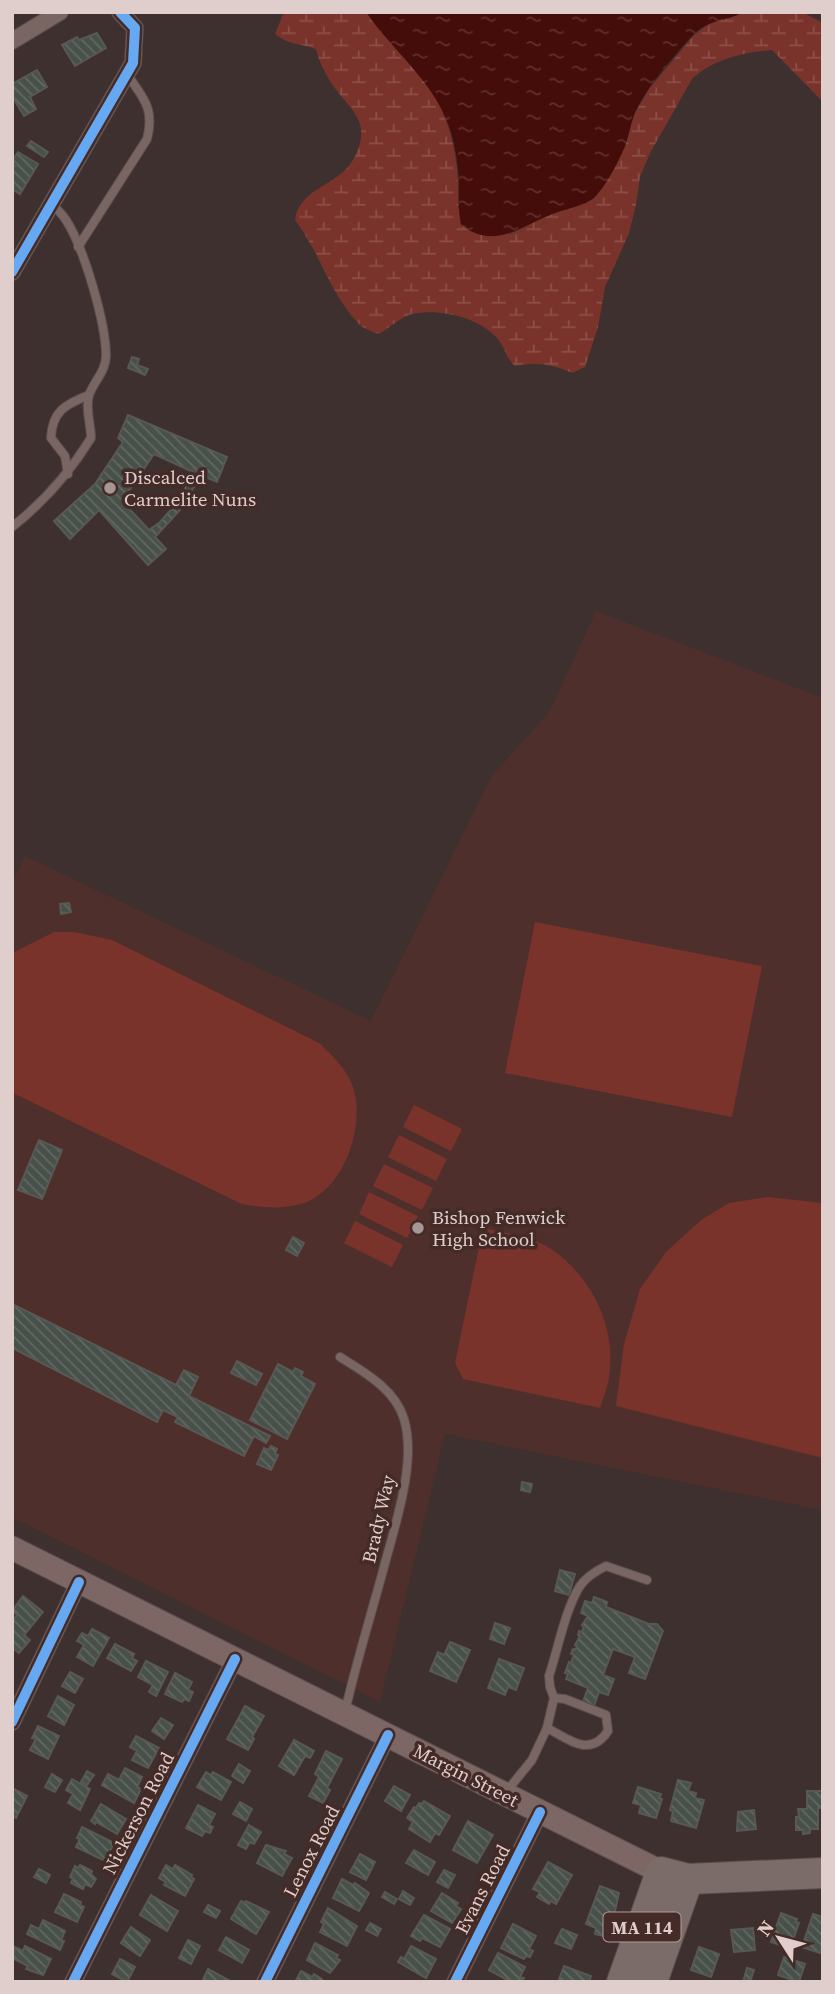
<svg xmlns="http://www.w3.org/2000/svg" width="835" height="1994" font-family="'Source Serif 4',serif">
  <defs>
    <pattern id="wetland-marsh" width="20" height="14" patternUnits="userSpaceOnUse" patternTransform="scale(1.75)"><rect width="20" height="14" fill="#7a332b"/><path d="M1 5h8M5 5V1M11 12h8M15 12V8" fill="none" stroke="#8c4f48"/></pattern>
    <pattern id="water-ripples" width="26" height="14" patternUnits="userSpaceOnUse" patternTransform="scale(1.75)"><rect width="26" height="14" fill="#440d0a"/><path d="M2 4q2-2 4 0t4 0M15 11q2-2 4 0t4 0" fill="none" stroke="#5f2f2c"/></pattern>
    <pattern id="building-back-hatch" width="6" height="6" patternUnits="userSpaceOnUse" patternTransform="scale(1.75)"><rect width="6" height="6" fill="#48504a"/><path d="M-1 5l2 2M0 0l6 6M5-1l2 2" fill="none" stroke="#626863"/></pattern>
  </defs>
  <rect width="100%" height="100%" fill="#3e302e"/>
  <!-- built -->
  <polygon fill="#4e2f2b" points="596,611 823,698 823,1510 445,1434 380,1702 12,1517 12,884 25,856 371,1021 491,777 550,711"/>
  <!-- grass -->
  <g fill="#7a332b">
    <polygon points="535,922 762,966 732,1117 505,1073"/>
    <path d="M54,932H74L112,940L319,1043C331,1054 343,1066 350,1080C369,1119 345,1192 301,1204C282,1209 262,1208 242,1204L13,1093L12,953Z"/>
    <polygon points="414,1105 462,1129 451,1151 403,1127"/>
    <polygon points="399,1135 447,1159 436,1181 388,1157"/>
    <polygon points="384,1164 433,1188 422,1210 373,1186"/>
    <polygon points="369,1192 418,1216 407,1238 359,1214"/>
    <polygon points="768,1197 823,1203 823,1458 616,1406 624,1344 640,1289 666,1252 701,1220 729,1203"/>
    <polygon points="355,1221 403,1245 392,1267 344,1243"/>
    <path d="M483,1228C506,1233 531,1236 551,1249C591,1276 617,1327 609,1376C608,1387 603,1398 600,1408L463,1379L455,1363Z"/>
  </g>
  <!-- wetland -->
  <path fill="url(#wetland-marsh)" d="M284,12H366C384,38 406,58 425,82C453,118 460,166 458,209L510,234L549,215L593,199L614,168L625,147L634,115L649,89L694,35L713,21L736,16L743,12H802L823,23V102L772,50C744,52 713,59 692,79L650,153L640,177L636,205L629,233L605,287L598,327L585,367L572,373C552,364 537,362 515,366C506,358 505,348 498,339C479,317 439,308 412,314C401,317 389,328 379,334C373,332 364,329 360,325C330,295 320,252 295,220C299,188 338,186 353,160C374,121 351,112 332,84C325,73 319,62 316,49C299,43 289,45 275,34Z"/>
  <!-- water -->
  <path fill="url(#water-ripples)" d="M366,12H743C724,23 708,18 691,37C671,60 646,87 634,115C630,125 629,136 625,146C618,163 607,184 595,197C587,205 566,209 555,213C522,225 495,251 461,225C458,210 459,198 459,183C459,168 454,138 448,124C432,80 392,50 366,12Z"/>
  <!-- building -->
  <g fill="url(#building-back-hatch)" stroke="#585854" stroke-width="2" fill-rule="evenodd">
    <polygon points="97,33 106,48 75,66 62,45 77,37 79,40"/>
    <polygon points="37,70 47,87 30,97 36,109 24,116 12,96 12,84"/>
    <polygon points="31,141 48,152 44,157 27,146"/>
    <polygon points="18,152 38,164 20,194 12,189 12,170 16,164 12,161"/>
    <polygon points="132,357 139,359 137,365 148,369 145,375 128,368"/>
    <path d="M128,415L227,457L217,482L201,475L181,509L155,537L166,549L148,565L99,510L70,539L54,521L95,484L123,442L118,438ZM154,454L193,472V475L176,504L160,522L149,530L122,501Z"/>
    <polygon points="69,903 71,912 61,914 60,904"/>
    <polygon points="39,1140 62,1150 42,1199 18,1190"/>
    <polygon points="293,1237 304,1243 297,1256 286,1250"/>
    <polygon points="12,1304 176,1385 184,1370 198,1377 189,1396 270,1436 266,1443 254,1436 244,1456 175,1422 178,1417 163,1410 157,1422 12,1348"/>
    <polygon points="237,1361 262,1374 256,1385 231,1373"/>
    <polygon points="278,1364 293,1372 295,1368 303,1372 301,1376 315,1384 287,1439 250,1420"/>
    <polygon points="271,1446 277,1449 275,1454 278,1455 271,1470 257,1464 264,1448 268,1450"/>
    <polygon points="522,1482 532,1484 530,1492 521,1490"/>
    <polygon points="560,1570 575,1574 569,1595 555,1591"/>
    <polygon points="23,1596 43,1612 24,1635 30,1640 19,1653 12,1648 12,1622 17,1615 12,1611"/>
    <polygon points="594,1597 607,1602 606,1607 649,1624 657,1624 663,1631 645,1679 629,1673 635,1657 613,1649 603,1675 614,1679 608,1695 599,1692 594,1706 583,1702 588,1688 566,1679 568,1674 565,1673 569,1662 571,1663 574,1655 571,1654 573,1649 575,1650 577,1646 575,1645 580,1636 578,1635 579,1631 582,1632 584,1626 582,1625 588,1616 581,1613 585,1601 592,1603"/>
    <polygon points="495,1623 510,1628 504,1644 490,1639"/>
    <polygon points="92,1629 109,1638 93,1666 77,1657 84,1645 77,1641 82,1633 88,1636"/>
    <polygon points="450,1642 470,1650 456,1682 430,1671 438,1652 444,1655"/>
    <polygon points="115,1644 134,1654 132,1658 137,1661 131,1671 107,1658"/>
    <polygon points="499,1659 524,1668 516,1690 508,1687 505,1695 488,1688"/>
    <polygon points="146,1661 168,1672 156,1696 149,1692 153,1685 138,1677"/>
    <polygon points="70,1672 83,1679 75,1693 62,1686"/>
    <polygon points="175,1673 192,1682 188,1690 193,1692 189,1701 184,1699 182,1702 165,1694"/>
    <polygon points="58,1696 74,1705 64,1725 48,1716"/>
    <polygon points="245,1706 264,1716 252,1737 254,1739 248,1750 227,1739"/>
    <polygon points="161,1718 173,1725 164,1739 152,1731"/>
    <polygon points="38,1726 59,1736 48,1759 30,1750 36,1739 32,1738"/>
    <polygon points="136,1736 159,1748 148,1768 132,1760 137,1751 130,1747"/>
    <polygon points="294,1740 314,1751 310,1758 305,1756 294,1775 279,1766"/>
    <polygon points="326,1751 342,1759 327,1788 330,1790 323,1803 309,1796 319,1777 315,1774"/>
    <polygon points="239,1764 250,1771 243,1783 232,1776"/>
    <polygon points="125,1768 142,1777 137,1787 141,1789 134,1803 102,1785 108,1774 119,1780"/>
    <polygon points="87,1771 94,1775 87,1785 81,1782"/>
    <polygon points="206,1772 211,1775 213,1772 231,1782 221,1800 197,1787"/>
    <polygon points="52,1774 62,1780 55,1792 45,1787"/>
    <polygon points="72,1779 90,1789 80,1810 68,1803 73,1794 66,1790"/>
    <polygon points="678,1780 691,1783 688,1791 696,1793 695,1798 704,1800 696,1828 671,1821 673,1811 670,1810"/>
    <polygon points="394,1786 410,1795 401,1811 385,1801"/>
    <polygon points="638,1787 661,1794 659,1798 662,1799 656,1818 639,1813 641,1805 633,1803"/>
    <polygon points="12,1788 27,1796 16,1818 12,1816"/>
    <polygon points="807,1791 823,1791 823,1808 818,1808 818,1829 810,1829 810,1833 803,1834 803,1830 796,1830 796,1817 799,1817 798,1809 807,1809"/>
    <polygon points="424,1801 450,1816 439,1835 435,1833 430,1842 409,1829 413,1822 407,1818 414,1807 416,1808 419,1803 422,1804"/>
    <polygon points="240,1802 252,1809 246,1821 233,1814"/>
    <polygon points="101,1804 126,1819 117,1834 96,1822 95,1824 91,1821"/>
    <polygon points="198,1805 215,1814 209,1825 213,1827 210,1833 205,1831 202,1836 186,1828"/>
    <polygon points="754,1810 756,1829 737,1831 738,1812"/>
    <polygon points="468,1821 493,1835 477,1863 453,1850"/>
    <polygon points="249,1825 261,1832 254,1844 250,1842 246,1849 238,1845"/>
    <polygon points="82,1827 114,1843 105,1861 76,1847 80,1839 77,1838"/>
    <polygon points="266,1845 286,1851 284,1854 292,1858 282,1876 257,1863"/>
    <polygon points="414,1850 435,1862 428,1875 406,1863"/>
    <polygon points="360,1854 375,1862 366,1880 350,1872"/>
    <polygon points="548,1862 572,1875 556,1904 551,1901 549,1904 537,1897 540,1892 533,1889"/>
    <polygon points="80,1865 92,1871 91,1874 96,1879 91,1887 85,1884 83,1889 71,1883 73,1879 70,1877 75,1866 78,1868"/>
    <polygon points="166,1865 173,1869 175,1865 192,1875 191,1877 194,1879 185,1896 164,1885 166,1882 159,1878"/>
    <polygon points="39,1869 50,1875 46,1883 34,1877"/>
    <polygon points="444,1870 455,1875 448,1888 437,1882"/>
    <polygon points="342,1879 353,1885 355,1883 369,1893 359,1911 333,1898"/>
    <polygon points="600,1886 619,1893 615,1911 611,1915 607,1927 611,1928 608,1937 595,1934 596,1928 586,1924"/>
    <polygon points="403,1891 414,1898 410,1905 399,1899"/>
    <polygon points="385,1892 397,1899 394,1904 382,1897"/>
    <polygon points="442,1893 458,1903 456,1906 461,1909 452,1923 431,1911"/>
    <polygon points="64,1894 81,1902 80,1905 84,1907 77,1922 55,1912"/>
    <polygon points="151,1895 178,1911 167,1931 140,1915"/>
    <polygon points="241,1901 245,1903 246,1901 269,1912 256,1934 231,1919"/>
    <polygon points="208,1905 220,1911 216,1918 204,1912"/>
    <polygon points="328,1908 357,1926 347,1946 320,1932 324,1924 321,1922"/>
    <polygon points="781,1913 797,1919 796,1922 799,1923 790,1949 771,1942"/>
    <polygon points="813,1914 823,1917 823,1946 820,1953 802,1947"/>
    <polygon points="424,1915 450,1929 440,1947 422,1938 420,1941 411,1936"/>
    <polygon points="43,1920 65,1931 61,1940 64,1941 60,1950 27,1934 31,1925 39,1929"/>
    <polygon points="370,1923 381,1929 377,1936 366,1930"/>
    <polygon points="513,1924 536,1936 529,1949 533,1951 530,1957 526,1956 524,1959 501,1948"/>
    <polygon points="131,1927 150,1940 140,1956 121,1943"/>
    <polygon points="753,1928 755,1950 734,1952 731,1930"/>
    <polygon points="562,1929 577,1935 571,1949 555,1943"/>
    <polygon points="226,1937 249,1950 242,1963 219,1950"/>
    <polygon points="188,1940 200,1946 191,1964 179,1958"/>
    <polygon points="315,1943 338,1955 336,1958 340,1960 330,1973 307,1960"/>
    <polygon points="25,1946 51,1959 43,1975 26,1969 28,1966 12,1958 15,1947 23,1951"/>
    <polygon points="411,1946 436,1959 426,1978 398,1962 401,1957 404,1959"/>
    <polygon points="699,1947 719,1954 711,1977 691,1970"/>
    <polygon points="498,1953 525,1967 520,1977 524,1978 522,1982 511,1982 489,1970"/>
    <polygon points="784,1957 805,1964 799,1982 778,1975"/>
    <polygon points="120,1959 135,1967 127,1982 112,1974"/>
    <polygon points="564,1966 591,1976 589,1982 558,1982"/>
    <polygon points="747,1968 754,1970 750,1982 743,1982"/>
    <polygon points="208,1969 232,1982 202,1982"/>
    <polygon points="301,1971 312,1977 314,1974 322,1979 322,1982 295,1982"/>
  </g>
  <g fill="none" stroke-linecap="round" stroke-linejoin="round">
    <!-- lane casing -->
    <g stroke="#594d4c" stroke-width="10">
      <g id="lane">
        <path d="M78,247L147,139C155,108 143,98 127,74"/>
        <path d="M68,474L65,456L51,438C52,411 66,404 89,395"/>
        <path d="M12,527C44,502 70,472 91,438C91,424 85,409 89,395C94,381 106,371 106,356C106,323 84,248 66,220C62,214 57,209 52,204"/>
        <path d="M340,1357C364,1372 395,1389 404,1419C417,1462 395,1525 384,1567C371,1615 356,1663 345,1712"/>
        <path d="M547,1728C570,1740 590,1758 608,1731L606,1715L565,1699L554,1698"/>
        <path d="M506,1792L532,1760L547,1728L554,1698L550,1687L549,1676C558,1649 565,1610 580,1586C586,1577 596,1571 606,1566L647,1580"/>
      </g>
    </g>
    <!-- street casing -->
    <g stroke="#594d4c" stroke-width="18">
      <g id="street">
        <polyline points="12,41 60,12"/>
        <polyline points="12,272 133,63 135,28 120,12"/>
        <polyline points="12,1722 79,1582"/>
        <polyline points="73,1982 235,1659"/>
        <polyline points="265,1982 388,1735"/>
        <polyline points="455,1982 540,1812"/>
      </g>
    </g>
    <!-- secondary casing -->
    <g stroke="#594d4c" stroke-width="25">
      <polyline id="secondary" points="12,1548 661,1872"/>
    </g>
    <!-- highway casing -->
    <g stroke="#594d4c" stroke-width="32">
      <g id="highway">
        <polyline points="622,1982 661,1872 688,1879 823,1873"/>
        <polyline points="652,1982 688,1879"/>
      </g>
    </g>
    <!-- lane -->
    <use href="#lane" stroke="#796663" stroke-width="8"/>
    <!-- street -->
    <use href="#street" stroke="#796663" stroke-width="16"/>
    <!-- secondary -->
    <use href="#secondary" stroke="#7d6764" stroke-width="23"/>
    <!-- highway -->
    <use href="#highway" stroke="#7b6c6a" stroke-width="30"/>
    <!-- cycleway casing -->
    <g stroke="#452b27" stroke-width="15">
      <g id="cycleway">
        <polyline points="12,272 133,63 135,28 120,12"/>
        <polyline points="12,1722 79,1582"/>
        <polyline points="73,1982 235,1659"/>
        <polyline points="265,1982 388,1735"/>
        <polyline points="455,1982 540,1812"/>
      </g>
    </g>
    <!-- cycleway -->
    <use href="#cycleway" stroke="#66a8f1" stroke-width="10"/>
  </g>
  <!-- markers -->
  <g fill="#a79794" stroke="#452b27" stroke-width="2.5">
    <circle cx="110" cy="488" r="7"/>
    <circle cx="418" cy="1228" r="7"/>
  </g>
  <g text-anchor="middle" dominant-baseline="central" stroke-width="7" stroke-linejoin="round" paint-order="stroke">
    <!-- shield labels -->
    <rect fill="#452b27" stroke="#b19d9a" stroke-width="2" x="603.5" y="1912.5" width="77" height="29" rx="5"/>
    <g font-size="18" font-weight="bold" fill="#dfcecb">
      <text x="642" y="1927">MA 114</text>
    </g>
    <!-- poi labels -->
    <g font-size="19" fill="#dfcecb" stroke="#452b27" text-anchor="start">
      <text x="124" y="477">Discalced<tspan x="124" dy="22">Carmelite Nuns</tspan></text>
      <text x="432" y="1217">Bishop Fenwick<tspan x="432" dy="22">High School</tspan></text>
    </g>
    <!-- street labels -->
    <g font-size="19" fill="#dfcecb" stroke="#452b27">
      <text transform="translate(378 1519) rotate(-77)">Brady Way</text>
      <text transform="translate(466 1775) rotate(27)">Margin Street</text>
      <text transform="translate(138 1813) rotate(-63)">Nickerson Road</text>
      <text transform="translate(311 1851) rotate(-63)">Lenox Road</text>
      <text transform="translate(482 1889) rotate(-63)">Evans Road</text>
    </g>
  </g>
  <!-- border -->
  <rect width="835" height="1994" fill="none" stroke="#dfcecb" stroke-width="28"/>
  <!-- north arrow -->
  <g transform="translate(779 1938) rotate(306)" stroke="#452b27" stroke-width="5" paint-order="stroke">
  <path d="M0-5L12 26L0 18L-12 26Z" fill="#dfcecb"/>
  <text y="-10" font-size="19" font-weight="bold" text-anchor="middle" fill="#dfcecb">N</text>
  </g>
</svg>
